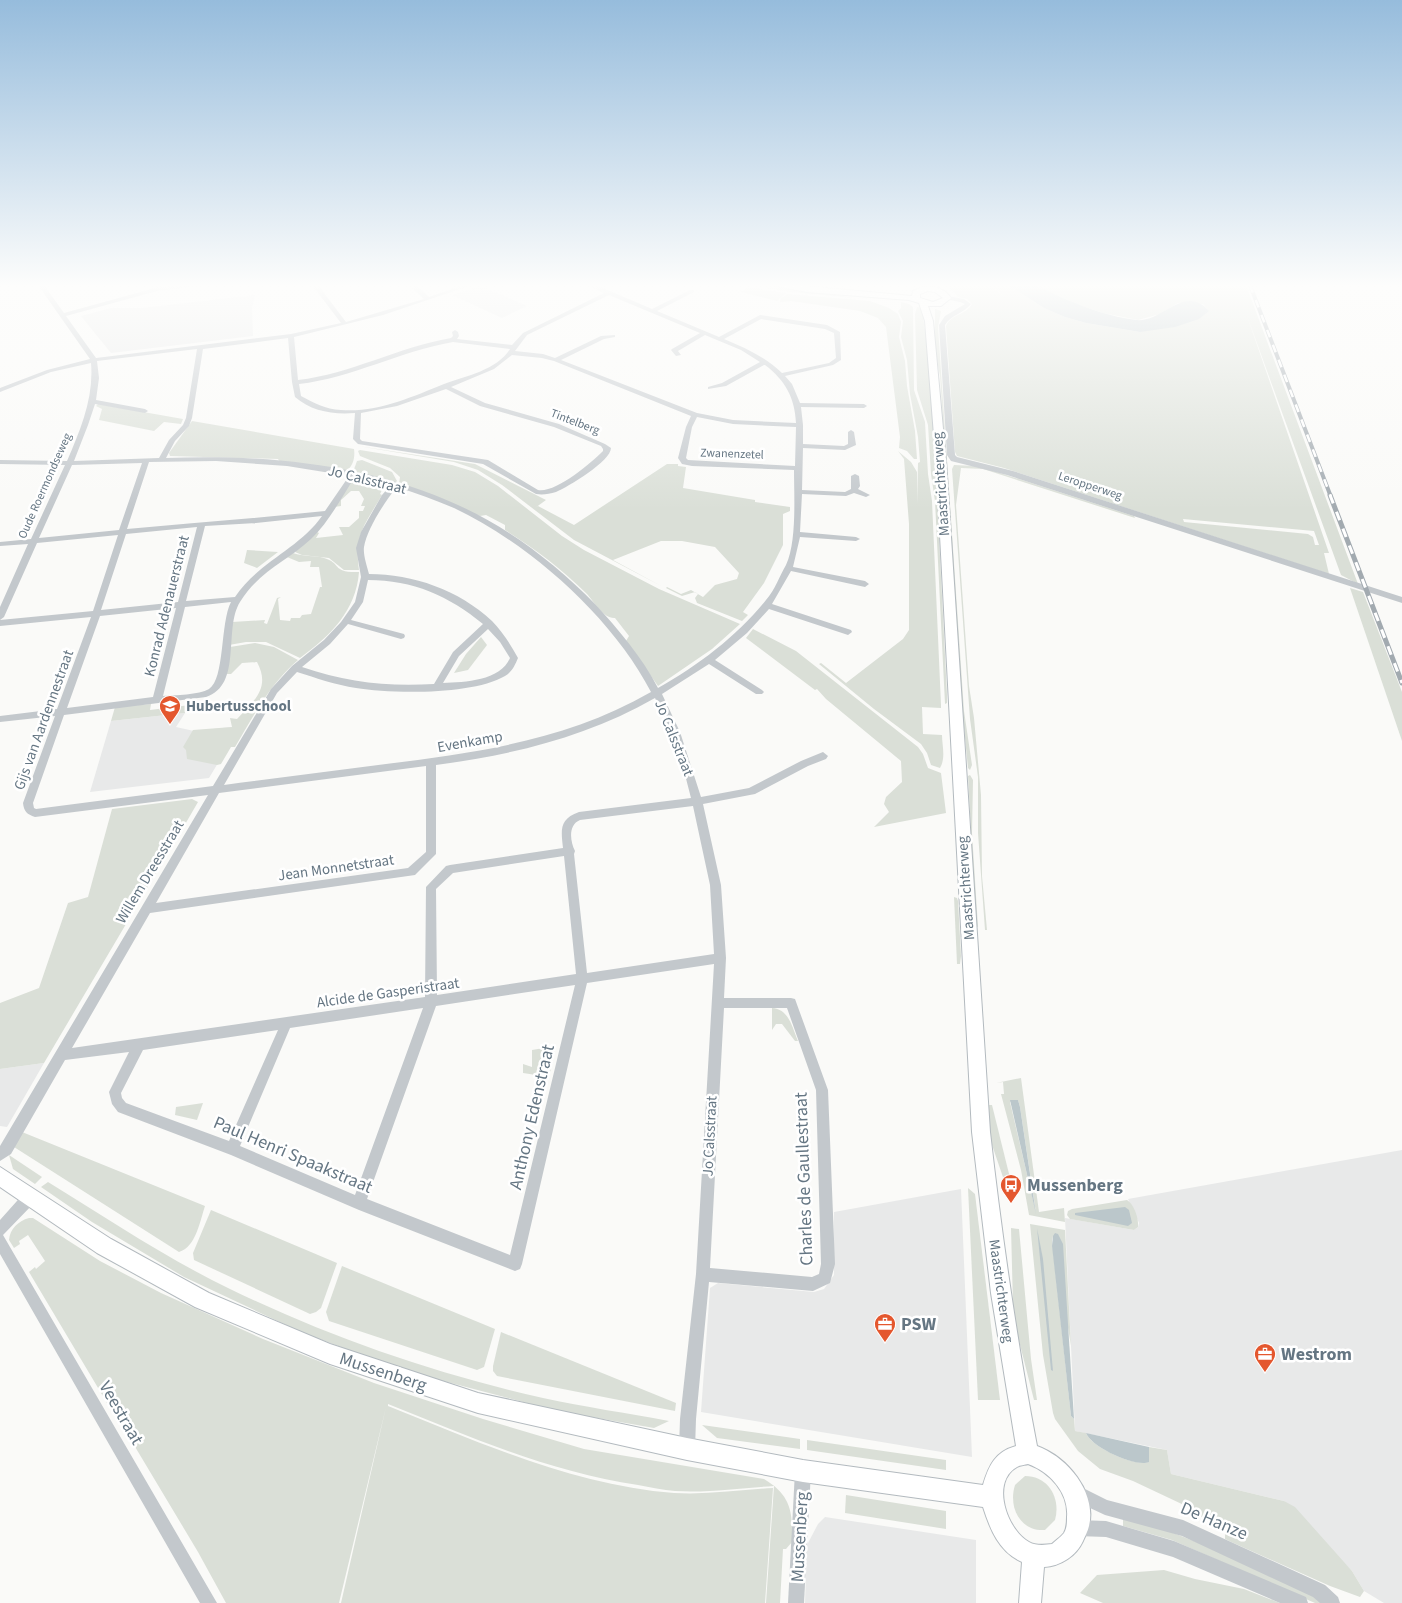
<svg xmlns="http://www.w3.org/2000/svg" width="1402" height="1603" font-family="'Source Sans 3',sans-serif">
  <rect width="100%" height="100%" fill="#fafaf8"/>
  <!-- built -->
  <g fill="#e8e9e9">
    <polygon points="481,286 527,306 502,318 452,295"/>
    <polygon points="255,295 252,308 253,336 111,353 81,316 111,308 142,308"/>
    <polygon points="185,713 176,727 194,731 232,727 218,763 209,778 90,792 111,721"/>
    <polygon points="44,1063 7,1127 0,1126 0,1069"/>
    <polygon points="1402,1150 1402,1603 1384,1603 1364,1591 1352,1571 1284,1501 1171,1474 1167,1450 1075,1431 1065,1218 1134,1230 1138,1227 1139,1223 1128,1199"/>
    <polygon points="961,1189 972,1457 701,1412 710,1288 718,1283 814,1292 824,1289 834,1275 834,1212"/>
    <polygon points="825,1517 976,1540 976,1603 805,1603 807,1545 818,1524"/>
  </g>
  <!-- green -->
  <g fill="#dadfd7" fill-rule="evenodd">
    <polygon points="749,285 765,285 855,298 790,292"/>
    <path d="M947,285H990L1006,298L992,285H1008L1044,308L1065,317L1086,323L1140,332L1208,310L1203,304L1178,303L1160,314L1138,320L1103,313L1076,304L1035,285H1246L1358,584L1341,575L1246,313L1329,553H1324L1329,574L1004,468L957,456L955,452L946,326C951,314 966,315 972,304L967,299L958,297ZM1183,519L1314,531L1319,545H1315L1313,537L1308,534L1184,522Z"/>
    <polygon points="748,287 786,293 777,301 741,292"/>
    <polygon points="788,294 870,301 889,308 898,314 901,322 899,337 905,361 907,386 915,431 917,459 914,459 907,451 899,448 900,437 886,327 878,318 860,311 791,301 780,302 781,298"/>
    <path d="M901,302L909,304L913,307L914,390L925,422L928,474L932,501L941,705V708L922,707L923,734L942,735C942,745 946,758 940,768L931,765L927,753L921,744L874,709L819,664L821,663L846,683L903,639L909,630V524L904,459L898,451L911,462L917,472V504L918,463L920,462L918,437L910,394L907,360L901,337L903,321L898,311L901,308Z"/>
    <polygon points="917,307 922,308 931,378 947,695 947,703 945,704 935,501 931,474 928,425 917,390 915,314"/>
    <polygon points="935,309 941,311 938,327 964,711 972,765 970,770 968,768 962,708 940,376 935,350"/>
    <polygon points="98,404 183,419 181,424 164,422 154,431 99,420 102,409 96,406"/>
    <path d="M192,421L354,449C355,456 354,466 346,471L280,462L278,459L170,456L169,453Z"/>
    <polygon points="358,446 475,464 546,500 535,508 538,506 574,525 667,464 678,464 678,466 686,467 683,488 755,500 755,502 790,507 790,511 783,514 783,545 764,583 743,612 748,615 742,621 697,603 695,598 698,594 695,592 682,596 666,588 667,587 681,594 691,590 703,597 715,585 737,579 739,573 715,547 682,541 661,541 613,560 663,587 574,540 502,485 478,470 454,462"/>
    <path d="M360,450L452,465L475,472L498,486L562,536L584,550L659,589L740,624L712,649L658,686L626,641L629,636L615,618C604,619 594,602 587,594C562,569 534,548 505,530V525L486,515L480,516L399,484L400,477L390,468L360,456L358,451Z"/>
    <polygon points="362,460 392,472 397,481 395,483 353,472 357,461"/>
    <polygon points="954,465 976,466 997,472 1134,516 1135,518 983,469 961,468 956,505 969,686 974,718 981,795 982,876 987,930 985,930 978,833 978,777 970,719 952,469"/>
    <path d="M355,480H360L382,486L383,488L380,494L382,495C365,524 354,535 359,570H344L329,558L302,555L295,552L317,532L319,533L316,538L343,535L339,527H349L359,518V511H363L365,506H361L364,499L359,491H351L341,500V506L334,507L350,482Z"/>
    <polygon points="247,550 278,552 257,568 244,563"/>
    <path d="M293,553C304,557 314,555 324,558C342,563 331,573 359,572C356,611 330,636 300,658L266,642H246L229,645L232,622L265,620L264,623L267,624L277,598L281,597L278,599L280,620L290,621L291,618H300L302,615L311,614L320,587H322L319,567H310L311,561L299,562L287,557Z"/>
    <polygon points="1350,588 1363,592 1402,692 1402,741"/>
    <polygon points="753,629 796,651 918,747 923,754 928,768 941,773 946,813 874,827 889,812 884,804 886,797 902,782 901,761 826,699 817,689 815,690 746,638"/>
    <polygon points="481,637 487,645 468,670 454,673 466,654"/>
    <path d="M255,643L274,647L298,660C270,684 254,715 235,747H231L221,764L217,765L187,759L186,750L183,747L193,730L232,727L230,718L237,719C254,701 271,688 257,662L242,663L231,674H226L230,647Z"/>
    <polygon points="191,699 199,702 197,709 188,708 185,713 111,721 115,707 151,704 150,710 190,705"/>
    <polygon points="970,775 973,780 972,833 978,927 976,926 968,776"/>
    <polygon points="192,799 198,802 180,833 173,832 168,840 175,841 44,1063 0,1069 0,1003 39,988 68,903 88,897 112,809"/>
    <polygon points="954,897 957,898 958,901 961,956 960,964 957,964"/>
    <path d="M772,1008C789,1009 792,1027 798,1041H795L782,1024H776L772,1030Z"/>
    <polygon points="556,1046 549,1077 523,1073 523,1064 532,1067 532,1050"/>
    <path d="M1021,1078L1039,1212L1064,1208L1065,1222L1029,1215L1021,1170L1001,1094H1004L1003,1082L996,1083ZM1018,1100L1020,1107L1036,1213L1010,1102Z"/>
    <polygon points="203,1103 197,1120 175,1115 176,1107"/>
    <polygon points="988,1105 992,1105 1012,1186 1006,1186 991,1142"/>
    <path d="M22,1132L205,1206C200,1221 196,1247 179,1252L14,1147Z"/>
    <polygon points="9,1155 42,1177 35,1184 13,1169"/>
    <path d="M48,1182C108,1219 166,1258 230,1289C329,1337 435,1374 543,1398C584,1407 627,1413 669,1421L654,1428L557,1411L428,1377L365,1356L301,1332L184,1277L92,1222L41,1187Z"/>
    <polygon points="968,1188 975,1194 1000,1400 978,1400"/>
    <path d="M1127,1200C1134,1204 1139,1219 1138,1227L1134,1230L1070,1219L1067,1215L1068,1211L1072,1209Z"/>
    <polygon points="211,1210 337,1263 321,1308 316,1312 310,1314 194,1260 193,1253"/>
    <path d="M29,1218H33L100,1261L161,1293L263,1339L374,1383L483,1419L584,1449L764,1479C791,1495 793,1512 792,1542L786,1549H783L780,1603H766L774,1486C741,1488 709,1493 675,1491C663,1490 650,1487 638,1485C550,1472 470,1437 388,1404V1406C478,1442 576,1486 674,1493C707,1495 740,1490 773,1488L765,1603H341L386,1407L339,1603H226L198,1552L122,1425L124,1419L117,1408H110L29,1272L35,1267L36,1269L45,1261L28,1235L19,1241L20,1244L14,1248L9,1240C10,1229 18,1221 29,1218Z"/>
    <path d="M1030,1224L1065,1230L1071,1346L1053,1236L1052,1241L1071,1416L1074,1419L1075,1431L1086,1433C1091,1447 1135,1467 1149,1462V1447L1167,1450L1171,1474L1284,1501L1295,1507L1352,1571L1364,1591L1360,1597L1330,1586L1229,1541L1225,1539V1533L1186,1506L1133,1481L1100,1469L1078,1451L1055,1419L1053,1413L1043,1355Z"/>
    <polygon points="1011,1228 1019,1229 1031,1359 1037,1400 1034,1400 1015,1325 1013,1305"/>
    <polygon points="342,1266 495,1329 484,1367 477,1370 329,1321 326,1312"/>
    <polygon points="501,1332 676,1403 675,1411 497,1376 493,1371 493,1366"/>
    <polygon points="702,1425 800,1439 800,1449 717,1438"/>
    <polygon points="807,1440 946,1460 946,1470 807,1450"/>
    <path d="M1025,1476C1049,1476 1061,1499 1055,1520L1045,1530C1020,1532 1008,1507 1015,1485Z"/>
    <polygon points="846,1495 946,1511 946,1529 845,1513"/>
    <path d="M1123,1517C1193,1536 1258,1569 1324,1599V1603H1315L1172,1540L1123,1526Z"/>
    <polygon points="1164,1570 1195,1579 1244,1589 1280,1603 1103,1603 1080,1593 1097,1575"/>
  </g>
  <!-- water -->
  <g fill="#bbc7cb">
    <path d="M1008,285C1016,285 1027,283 1035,285C1044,288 1054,294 1063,298C1086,308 1111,317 1136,320C1163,323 1184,283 1209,311L1199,319L1175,327L1140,332L1086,323L1065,317L1044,308Z"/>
    <polygon points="1010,1100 1018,1100 1020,1107 1036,1214"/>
    <polygon points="1125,1207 1129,1210 1132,1223 1128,1226 1075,1215 1075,1213"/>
    <polygon points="1037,1228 1043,1259 1053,1371 1051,1370"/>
    <polygon points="1055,1233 1058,1234 1063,1244 1074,1419 1071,1416 1052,1246 1053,1236"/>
    <path d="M1086,1433L1149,1447V1462C1136,1468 1091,1447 1086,1433Z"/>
  </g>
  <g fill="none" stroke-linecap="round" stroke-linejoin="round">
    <!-- secondary casing -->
    <g stroke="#b3babf" stroke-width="2">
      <path id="secondary" d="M771,285H794L912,296L913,291C927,284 942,285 951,298L941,306H928L933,321L946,461L990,1132C1002,1237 1017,1342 1037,1446C1067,1457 1097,1492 1089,1526C1088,1531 1085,1536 1083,1541C1076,1556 1061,1566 1044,1567L1041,1603H1019L1022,1562C999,1552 990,1529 983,1507L803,1482L687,1460L478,1413L330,1364L195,1307L97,1253L0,1187V1167L111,1239L209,1293L330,1344L478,1393L687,1438L803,1460L983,1485C989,1465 995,1452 1016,1446L991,1293L972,1132L936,461L925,321L919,303L909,300L807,292ZM928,291L935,292L943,298L933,302L920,298V294ZM1028,1464C1050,1472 1069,1493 1067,1517C1067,1523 1067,1528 1064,1533C1061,1537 1056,1540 1052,1544C1045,1545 1036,1546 1029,1542C1007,1530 990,1482 1017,1467C1020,1465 1025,1465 1028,1464Z"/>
    </g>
    <!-- street -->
    <g fill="#c3c8cc" fill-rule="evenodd">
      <path d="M38,285H44L64,313L155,288L156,285H162L161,287L207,285L157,291L66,316L96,358L291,334L341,323L312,285H318L346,322L424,299L409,285H416L429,297L463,285H472L383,315L294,337L298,380C351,374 398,347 451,338L453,336L452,332L455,330L458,332L459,336L457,339L512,345L523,333L604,293L587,285H596L652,309L690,290H694V292L657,311L719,337L760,315L827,325L840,332L841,360L833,365L785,376L792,384L800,403L864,404L867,406L864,408L801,407L803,425V444L844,446L848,444V432L851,430L854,432L856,445L845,450L803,448L802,490L845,492L851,489V476L855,474L859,476L860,486L858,489L870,495L866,497L854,493L846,496L802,494L800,532L856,537L860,539L856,541L800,537L793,567L865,581L869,584L865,587L791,571L772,604L851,630L852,632L848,635L845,634L769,609L747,633L715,660L762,690L764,692L762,694H756L709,664L662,694L680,732L701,797L749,788L801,761L823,752L828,756L826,759L808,766L755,794L703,804L721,885L726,958L724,998H791L795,999L828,1090L835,1264L830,1283L813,1291L709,1282L696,1419L695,1449L692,1454L687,1457L682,1454L679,1449L680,1419L696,1274L714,964L587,983L522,1264L520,1269L515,1271L359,1210L231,1155L118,1112L112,1104L109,1092L129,1052L65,1060L11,1154L0,1161V1146L208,795L35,817C27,814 24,812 23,803L55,716L0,722V716L57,709L91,617L0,626V620L93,611L118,535L37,543L4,617L0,620V607L28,544L0,546V542L31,539L65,465L0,464V460L67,461C81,429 94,397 91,363L51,372L0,392V388L47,370L90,359ZM609,295L700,333L672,349L671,350L676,356L681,355L678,351L705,335L741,350L760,362L722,383L708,387V389L726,386L764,365H765C785,380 795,398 796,423L733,420L697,413L561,360L604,339L615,337V335L601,336L555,358L543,354L515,351L527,335ZM761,319L825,329L834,333L836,358L829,363L782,373C766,357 745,348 724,339ZM288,338L292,382L295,397C311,411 333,415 355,413L353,439L358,444L483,464L536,494C543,495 549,494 556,492C568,487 611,461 611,448L605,444L559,424L485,403L451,387L494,369L512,355L542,358L554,361L691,416L686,427L678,458L682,464L692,466L794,470C794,495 797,542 786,565C780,575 775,590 766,600C738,635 699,665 658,688C642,657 618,629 595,604C556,564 509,528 458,505C368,464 264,454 166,458L175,441L189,426L192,418L203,349ZM453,342L510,349C497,370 466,376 444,384C412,397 376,413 341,410C325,409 314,403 301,396L299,384C352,378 400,351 453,342ZM197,349L186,418L183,425L169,440L159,458L74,461L88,425L95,404L145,413L148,411L145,409L96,400L99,378L97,361ZM446,389L480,406L554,427L601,446L603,449V451C590,464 556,493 538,490L488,460L362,441L360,439L361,413L397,406ZM697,417L733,424L796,427L795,466L688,460L686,458L692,427ZM216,461L287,466L349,476L325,511C260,518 193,523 127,529L149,462ZM142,463L119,530L39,538L72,465ZM355,477L390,486L382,495L361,532L356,548L361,577L355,602L341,622L324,640L292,666L271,689L213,786L36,809L34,808L33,803L64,715L206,697C243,685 223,629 240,602C260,570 285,563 311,539C329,522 341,498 355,477ZM397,487C416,493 435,500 454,508C530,544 612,617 651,692C567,740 481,752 386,764C332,771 278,778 224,785L277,693L297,672C316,678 336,685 356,688C392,694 473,695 505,676C512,672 515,665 518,658C511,645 502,631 492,621C459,590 413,574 369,574C367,566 363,555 364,547C367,529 385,501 397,487ZM322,516C299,549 258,562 235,597L186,601L205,526L256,523ZM197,527L178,602L101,610L126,534ZM368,580C413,580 449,596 483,624L453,652L434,684C387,687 346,682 302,667L330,644L348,624L401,639L404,638L405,636L404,634L351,620L363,602ZM231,602C220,623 225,679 209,689C199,695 175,695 163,696L185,607ZM176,608L153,697L67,708L100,616ZM488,629L500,642L510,658C500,681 465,682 443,683L459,656ZM655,698C671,730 683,764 691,798L579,812C559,819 561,830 563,848L450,865L446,866L426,887L425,997L72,1048L150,913L415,875L436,854V765C512,755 587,737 655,698ZM426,766V852L408,868L156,903L219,793ZM693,806L710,885L714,954L587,973L574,854L575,851C570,841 568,825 580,820ZM564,856L576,974L437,995L436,889L453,873ZM575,985L510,1255L367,1199L436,1006ZM423,1008L355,1195L240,1146L290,1028ZM724,1008H787L816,1090L821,1264L819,1274L812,1277L710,1268ZM278,1030L229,1141L126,1103L122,1098L121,1093L143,1050Z"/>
      <path d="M947,296L964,299L971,304C964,313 951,315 945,325L955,455L957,457L1013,471L1402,597V603L1007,475L951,461L947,455L939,325L945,316L965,304L960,302L945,299L944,298Z"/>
      <polygon points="30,1190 35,1192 37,1197 35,1202 3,1235 217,1603 200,1603 0,1254 0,1220 25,1192"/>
      <polygon points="803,1463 809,1465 811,1471 804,1603 788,1603 795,1471 797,1465"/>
      <polygon points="1077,1485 1107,1500 1183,1520 1325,1585 1338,1597 1340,1603 1320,1603 1313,1597 1182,1536 1105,1515 1071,1499 1069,1493 1071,1487"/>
      <polygon points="1077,1520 1106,1521 1174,1541 1306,1597 1308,1603 1280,1603 1173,1557 1106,1537 1077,1536 1071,1534 1069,1528 1071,1522"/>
    </g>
    <!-- secondary -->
    <use href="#secondary" fill="#fff" fill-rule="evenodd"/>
    <!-- rail-far1 casing -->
    <g stroke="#a2aab0" stroke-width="4">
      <polyline id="rail-far1" points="1250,285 1331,497"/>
    </g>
    <!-- rail casing -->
    <g stroke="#a2aab0" stroke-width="5">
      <polyline id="rail" points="1330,495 1402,683"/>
    </g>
    <!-- rail-far1 -->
    <use href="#rail-far1" stroke="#fff" stroke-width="2.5" stroke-dasharray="8" stroke-linecap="butt"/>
    <!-- rail -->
    <use href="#rail" stroke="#fff" stroke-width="3" stroke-dasharray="9" stroke-linecap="butt"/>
  </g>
  <!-- sky -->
  <linearGradient id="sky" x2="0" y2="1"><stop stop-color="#96bcdc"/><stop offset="0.56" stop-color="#fdfdfc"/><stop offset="1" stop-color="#fdfdfc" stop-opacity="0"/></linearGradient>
  <rect width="1402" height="510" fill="url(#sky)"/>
  <!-- icons -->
  <defs>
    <g id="school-pin" transform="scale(1.125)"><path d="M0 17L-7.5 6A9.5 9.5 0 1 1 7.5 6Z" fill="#e4572e" stroke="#fff"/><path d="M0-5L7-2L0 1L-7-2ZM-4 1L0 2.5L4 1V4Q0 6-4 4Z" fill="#fff"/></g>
    <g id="bus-pin" transform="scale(1.125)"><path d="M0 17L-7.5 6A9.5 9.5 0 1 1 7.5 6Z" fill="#e4572e" stroke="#fff"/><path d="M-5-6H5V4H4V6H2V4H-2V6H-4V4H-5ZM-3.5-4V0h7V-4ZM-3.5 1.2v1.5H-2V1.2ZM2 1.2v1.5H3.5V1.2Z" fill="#fff"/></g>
    <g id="office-pin" transform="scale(1.125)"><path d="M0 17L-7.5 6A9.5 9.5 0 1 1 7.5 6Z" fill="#e4572e" stroke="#fff"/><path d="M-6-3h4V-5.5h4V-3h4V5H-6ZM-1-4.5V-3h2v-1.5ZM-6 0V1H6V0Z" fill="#fff"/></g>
  </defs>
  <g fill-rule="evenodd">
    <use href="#school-pin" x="170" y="706"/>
    <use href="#bus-pin" x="1011" y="1185"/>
    <use href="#office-pin" x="885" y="1324"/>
    <use href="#office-pin" x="1265" y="1354"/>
  </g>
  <g text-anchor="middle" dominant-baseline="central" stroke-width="5" stroke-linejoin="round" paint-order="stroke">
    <!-- far-street labels -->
    <g font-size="12" fill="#657683" stroke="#fff">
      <text transform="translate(575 422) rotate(21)">Tintelberg</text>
      <text transform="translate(732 454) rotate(2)">Zwanenzetel</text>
      <text transform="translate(45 486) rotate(-66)">Oude Roermondseweg</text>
      <text transform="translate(1090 486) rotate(18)">Leropperweg</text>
    </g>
    <!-- street labels -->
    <g font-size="15" fill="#657683" stroke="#fff">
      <text transform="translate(367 480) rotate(14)">Jo Calsstraat</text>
      <text transform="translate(941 484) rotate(-94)">Maastrichterweg</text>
      <text transform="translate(167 606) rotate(-76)">Konrad Adenauerstraat</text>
      <text transform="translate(44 720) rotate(-70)">Gijs van Aardennestraat</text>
      <text transform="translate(674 738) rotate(68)">Jo Calsstraat</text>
      <text transform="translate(470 742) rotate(-10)">Evenkamp</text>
      <text transform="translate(336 868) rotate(-8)">Jean Monnetstraat</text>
      <text transform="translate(150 872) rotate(-59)">Willem Dreesstraat</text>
      <text transform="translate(966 888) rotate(-94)">Maastrichterweg</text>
      <text transform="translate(388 993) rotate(-8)">Alcide de Gasperistraat</text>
      <text transform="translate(710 1136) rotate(-87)">Jo Calsstraat</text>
      <text transform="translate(1001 1291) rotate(82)">Maastrichterweg</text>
    </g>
    <!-- poi labels -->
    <g font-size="15" font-weight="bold" fill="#657683" stroke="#fff" text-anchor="start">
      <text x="186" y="706">Hubertusschool</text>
    </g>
    <!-- near-street labels -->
    <g font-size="18" fill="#657683" stroke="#fff">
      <text transform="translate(532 1117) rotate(-77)">Anthony Edenstraat</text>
      <text transform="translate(293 1155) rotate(23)">Paul Henri Spaakstraat</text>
      <text transform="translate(804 1179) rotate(-92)">Charles de Gaullestraat</text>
      <text transform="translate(383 1372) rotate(18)">Mussenberg</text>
      <text transform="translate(121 1413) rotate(60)">Veestraat</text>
      <text transform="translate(1214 1521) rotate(23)">De Hanze</text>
      <text transform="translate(800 1537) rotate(-87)">Mussenberg</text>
    </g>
    <!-- near-poi labels -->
    <g font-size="18" font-weight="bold" fill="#657683" stroke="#fff" text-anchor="start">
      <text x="1027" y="1185">Mussenberg</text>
      <text x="901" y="1324">PSW</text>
      <text x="1281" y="1354">Westrom</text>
    </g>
  </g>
</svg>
